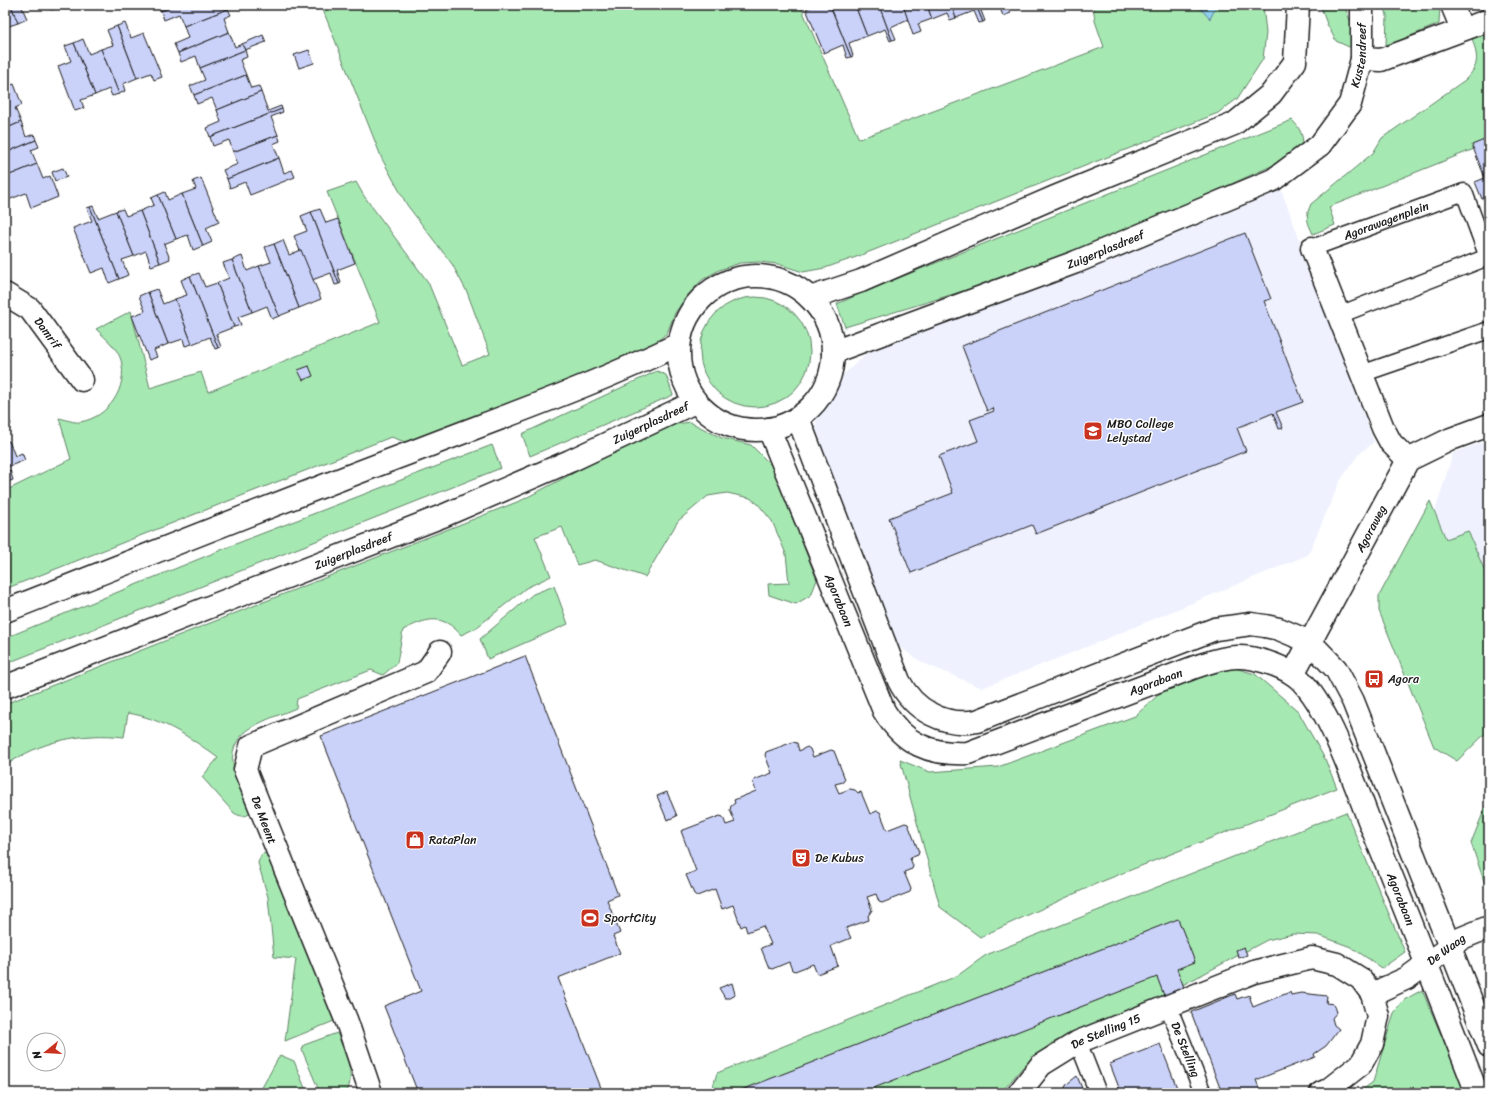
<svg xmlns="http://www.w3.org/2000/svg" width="1494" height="1098" font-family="Sriracha,sans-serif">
  <rect width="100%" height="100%" fill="#fff"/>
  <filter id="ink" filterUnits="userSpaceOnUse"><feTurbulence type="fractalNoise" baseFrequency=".025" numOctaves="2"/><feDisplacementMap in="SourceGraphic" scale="8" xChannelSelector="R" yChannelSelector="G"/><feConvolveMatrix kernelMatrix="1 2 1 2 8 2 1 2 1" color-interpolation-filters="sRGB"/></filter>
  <g filter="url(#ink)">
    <!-- built -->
    <g fill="#eff2fe">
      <polygon points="1281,189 1374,442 1358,455 1340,481 1308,555 1084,648 982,688 923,663 892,642 815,441 816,421 842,376 867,353"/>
      <polygon points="1489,440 1489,683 1431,524 1453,453"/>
    </g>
    <!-- green -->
    <g fill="#a6e8b2" stroke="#618267">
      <path d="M321,5H800L859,139L1104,47L1095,21L1093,5H1197L1210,18L1217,5H1263L1266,33L1263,59L1237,99L1218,113L859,256L825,268L803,272L778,264L759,262L740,263L719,270L702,280L686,297L675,313L667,333L640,356L411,444L391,437L5,589V491L71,459L59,418C65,419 74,423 80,422C109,417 128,388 121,360C117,347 105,338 96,329L131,311L150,388L201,372L208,392L380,322L327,192L356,182L364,196L428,282L462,365L490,354L467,292L452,264L407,205L382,159Z"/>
      <polygon points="1320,5 1344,5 1359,43 1349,47 1336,41 1327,24"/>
      <polygon points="1384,5 1440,5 1439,24 1386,46 1387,15"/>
      <path d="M1489,33V143L1329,207L1335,225L1313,234C1307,221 1305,217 1311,204L1373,153L1382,138L1465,80C1480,65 1478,58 1472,38Z"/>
      <path d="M1292,120C1303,131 1308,145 1294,156L1074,254L1023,273L845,327L837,304L866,291Z"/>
      <circle cx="755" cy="352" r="55"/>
      <polygon points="657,371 666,375 673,395 530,456 522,434"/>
      <path d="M690,422L722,438L751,445L772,466L817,580L811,595L796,604L769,595L768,584L789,583L786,554L772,521L758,504L750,498L727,493L708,496L678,521L645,577L595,560L577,565L562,527L535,537L551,576L526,588L476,628L461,635C442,613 427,618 403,630L397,663L383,675L371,670L297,699L296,708C269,720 228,728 233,764L251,813C245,817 241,817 234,813L202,777L218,758C190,737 163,719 128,713L124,737C82,732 40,741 5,766V704L522,500L663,426Z"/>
      <polygon points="492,445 501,468 5,664 5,638 253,537"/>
      <polygon points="1430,501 1446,539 1468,531 1489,581 1489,730 1457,761 1434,747 1379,611 1379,596"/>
      <polygon points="554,586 568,624 488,659 480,639 533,594"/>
      <polygon points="1225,665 1255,674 1298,711 1325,759 1337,788 1098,883 980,937 940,907 900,760 930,772 998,767 1135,716 1168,686"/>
      <polygon points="1489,798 1489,886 1485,884 1471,843"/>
      <polygon points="1346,812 1405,952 1382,968 1351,947 1318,935 1293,934 1267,940 1147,1004 1052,1043 1022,1068 1001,1093 711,1093 717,1073 957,976 986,955"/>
      <polygon points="267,852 334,1021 285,1041 296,959 274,957 268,897 258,863 261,855"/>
      <polygon points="1422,990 1466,1093 1358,1093 1373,1082 1394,1013 1404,1000"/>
      <path d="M337,1033C344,1051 357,1074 346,1093H320L302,1050L304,1045Z"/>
      <polygon points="280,1055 294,1061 307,1093 259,1093"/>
    </g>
    <!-- water -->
    <polygon fill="#8fd0f1" stroke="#61889c" points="1197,5 1217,5 1210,19"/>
    <!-- building -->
    <g fill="#cbd2fa" stroke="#1c1c1c">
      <polygon points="5,5 11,5 18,23 9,26 5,17"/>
      <polygon points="11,5 21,5 27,19 18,23"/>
      <polygon points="49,5 60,5 60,6 51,10"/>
      <polygon points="159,5 176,5 161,11"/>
      <polygon points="176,5 227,5 228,9 184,26 179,14 164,20 161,11"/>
      <polygon points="815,5 830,5 851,57 847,58 843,45 824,53 806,9"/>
      <polygon points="830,5 855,5 867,36 849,43 853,56 851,57"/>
      <polygon points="855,5 879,5 892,40 890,41 885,29 867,36"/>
      <polygon points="879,5 903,5 908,19 891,27 896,39 892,40"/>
      <polygon points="903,5 927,5 932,19 918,24 921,32 913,35"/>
      <polygon points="927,5 951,5 956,18 950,20 947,13 932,19"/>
      <polygon points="951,5 976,5 983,22 979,23 974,11 956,18"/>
      <polygon points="976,5 988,5 980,8 985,21 983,22"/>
      <polygon points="999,5 1010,5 1008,6 1011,13 1003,16"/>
      <polygon points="228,9 231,15 224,18 229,32 178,53 174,44 188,38 184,26"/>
      <polygon points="125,23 131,38 144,33 162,77 154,80 151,73 137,78 117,26"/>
      <polygon points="117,26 137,78 123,84 125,91 119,94 101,49 113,45 107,30"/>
      <polygon points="229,32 235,47 242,44 245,50 200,68 196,56 181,62 178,53"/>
      <polygon points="263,35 266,42 245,50 242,44"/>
      <polygon points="83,39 89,54 101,49 119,94 112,96 109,89 95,95 74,43"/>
      <polygon points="74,43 95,95 81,100 84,108 75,111 58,66 71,61 65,46"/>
      <polygon points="245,50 247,57 240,60 246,75 194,95 190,86 205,80 200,68"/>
      <polygon points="309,50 314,63 299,68 294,55"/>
      <polygon points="246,75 251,88 259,86 261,92 217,110 212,98 197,104 194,95"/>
      <polygon points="14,84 22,105 15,108 21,122 5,129 5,87"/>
      <polygon points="261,92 268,111 281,106 282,109 210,137 207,128 221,122 217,110"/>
      <polygon points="282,109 283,112 271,117 278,135 233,152 229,140 213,146 210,137"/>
      <polygon points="21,122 26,137 34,134 36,140 5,153 5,129"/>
      <polygon points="278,135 280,141 273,144 279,158 227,179 223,170 238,164 233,152"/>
      <polygon points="1489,138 1489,196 1482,199 1475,182 1485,178 1472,145"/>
      <polygon points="36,140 39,147 31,150 37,164 5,177 5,153"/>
      <polygon points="279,158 284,173 292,170 295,177 250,195 245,182 230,188 227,179"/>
      <polygon points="37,164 43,179 50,176 58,197 31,208 26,193 8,200 5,191 5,177"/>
      <polygon points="63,168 67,177 55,181 52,172"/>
      <polygon points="201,178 219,222 206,228 212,242 203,246 182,194 196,189 193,181"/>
      <polygon points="165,192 168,200 182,194 203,246 193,250 188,235 176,239 158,195"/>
      <polygon points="158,195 176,239 164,244 170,259 160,263 140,211 154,205 151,198"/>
      <polygon points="93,206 98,218 116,211 134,256 122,260 128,275 119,279 90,207"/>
      <polygon points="90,207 119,279 109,283 104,268 91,273 73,228 92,221 87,208"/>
      <polygon points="123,209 126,216 140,211 160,263 151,266 146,251 134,256 116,211"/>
      <polygon points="320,209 326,223 338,219 355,263 337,270 341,283 339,284 311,212"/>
      <polygon points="311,212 339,284 335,285 331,273 312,280 294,236 307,231 301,216"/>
      <polygon points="1245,233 1271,299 1264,301 1303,402 1276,412 1283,428 1279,429 1273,413 1237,428 1246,451 1036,534 1032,525 911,573 889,518 953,493 939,456 978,441 970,420 994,411 993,408 987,411 962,346"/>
      <polygon points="283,240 289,255 301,250 321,299 299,308 274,244"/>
      <polygon points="274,244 299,308 279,316 259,266 271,262 265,247"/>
      <polygon points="242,256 247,271 259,266 279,316 272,319 267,306 252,312 232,260"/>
      <polygon points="232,260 252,312 238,317 241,325 234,327 217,283 229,278 223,263"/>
      <polygon points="199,273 205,287 217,283 234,327 216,334 221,347 218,348 190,276"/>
      <polygon points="190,276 218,348 215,349 210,337 192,344 175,299 187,295 181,280"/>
      <polygon points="157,289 163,304 175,299 192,344 185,346 183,339 168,344 148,292"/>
      <polygon points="148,292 168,344 154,350 157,357 149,360 132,316 145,311 139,296"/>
      <polygon points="309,366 313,376 303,380 298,370"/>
      <polygon points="8,417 11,424 5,427 5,418"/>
      <polygon points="9,441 15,456 22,453 25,460 5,468 5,443"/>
      <polygon points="10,470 13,480 5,483 5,472"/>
      <polygon points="525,656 618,895 607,900 620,933 613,936 620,953 558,978 603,1093 418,1093 384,1006 421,991 321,736"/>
      <polygon points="793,742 797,743 799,751 807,747 810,749 813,757 831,750 834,751 845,779 843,782 835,784 839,793 850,789 855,790 858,793 861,792 870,814 877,811 880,812 887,830 905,823 908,824 919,852 918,855 910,858 913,866 912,869 904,872 911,889 910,892 882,903 879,902 876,894 867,897 872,910 868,916 869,920 846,928 851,938 831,946 838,966 817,974 813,964 795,971 792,970 789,962 772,969 769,968 761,948 771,944 763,926 747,932 745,925 741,927 733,905 722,909 715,889 697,896 694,894 686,875 696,871 681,831 720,816 723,817 726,825 735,822 730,810 731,806 735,803 734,800 756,791 753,783 754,780 772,773 765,755 766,752"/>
      <polygon points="667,792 677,816 667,820 657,796"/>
      <polygon points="1178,919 1195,962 1177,969 1185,990 1165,998 1157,977 861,1093 734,1093"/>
      <polygon points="1244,947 1247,955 1239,958 1236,950"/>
      <polygon points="732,983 735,994 731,998 725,998 719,988"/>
      <polygon points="1290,992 1291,995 1301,993 1327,996 1326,1003 1334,1004 1337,1012 1332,1018 1334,1025 1339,1029 1326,1046 1314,1054 1315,1057 1256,1080 1261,1093 1222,1093 1191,1012 1235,994 1237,999 1249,995 1253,1007"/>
      <polygon points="1160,1044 1179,1093 1121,1093 1110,1064"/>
      <polygon points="1077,1076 1084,1093 1062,1093 1067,1084"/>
    </g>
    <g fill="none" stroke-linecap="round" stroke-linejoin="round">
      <!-- lane casing -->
      <g stroke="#1c1c1c" stroke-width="19">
        <g id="lane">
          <path id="s1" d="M1312,248L1464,192L1489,260"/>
          <polyline points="1339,315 1488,257"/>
          <polyline points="1361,374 1489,330"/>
          <path id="s2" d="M1168,1006L1203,1093"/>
          <polyline points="1078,1042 1098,1093"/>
        </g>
      </g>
      <!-- street casing -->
      <g stroke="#1c1c1c" stroke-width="25">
        <g id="street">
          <polyline points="1452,5 1462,29"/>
          <polyline points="1362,59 1381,60 1489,20"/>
          <polyline points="1312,248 1383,428 1391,443 1408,460"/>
          <path id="s3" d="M5,294L30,309L82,380"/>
          <path id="s4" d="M1372,994L1407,978L1462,938L1489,927"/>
          <polyline points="371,1093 347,1022 245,770 251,746 426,672 440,652"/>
          <path id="s5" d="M1019,1093L1041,1065L1078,1042L1254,972L1312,958L1337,964L1361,979L1372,994L1378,1016L1372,1044L1361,1064L1328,1090L1321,1093"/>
        </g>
      </g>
      <!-- secondary casing -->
      <g stroke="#1c1c1c" stroke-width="25">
        <g id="secondary">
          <circle cx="756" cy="353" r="77"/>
          <polyline points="810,298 861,281 1055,197 1234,124 1271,94 1295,62 1298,5"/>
          <path id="s6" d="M833,352L1076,262L1273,180L1320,145L1350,104L1362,59V5"/>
          <path d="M798,418L899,681C914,711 945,727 977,721L1215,629L1251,624L1265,626L1279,629L1310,642L1336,669L1353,701L1489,1046"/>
          <path id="s7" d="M769,429L884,711C904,744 930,755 968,753L1195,667C1208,663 1222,657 1236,657C1253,656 1279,665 1293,674C1326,696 1355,785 1370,823C1407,913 1442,1003 1477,1093"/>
          <path d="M5,611C141,558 276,503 412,452C502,417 592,386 679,344"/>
          <path id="s8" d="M1293,674L1408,460L1451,439L1489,425"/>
          <path id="s9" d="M5,687L445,515L570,461L695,402"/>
        </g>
      </g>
      <!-- lane -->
      <use href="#lane" stroke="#fff" stroke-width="16"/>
      <!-- street -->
      <use href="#street" stroke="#fff" stroke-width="22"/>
      <!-- secondary -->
      <use href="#secondary" stroke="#fff" stroke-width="22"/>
    </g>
  </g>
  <!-- icons -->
  <defs>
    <g id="university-square" transform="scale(1)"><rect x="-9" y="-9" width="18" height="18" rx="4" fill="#c8321e" stroke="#fff"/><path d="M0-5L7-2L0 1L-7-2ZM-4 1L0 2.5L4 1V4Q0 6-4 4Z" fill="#fff"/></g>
    <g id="bus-square" transform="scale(1)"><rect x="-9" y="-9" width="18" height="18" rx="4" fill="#c8321e" stroke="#fff"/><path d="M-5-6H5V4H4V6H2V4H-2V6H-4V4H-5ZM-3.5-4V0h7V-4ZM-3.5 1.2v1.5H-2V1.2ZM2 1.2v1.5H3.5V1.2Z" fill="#fff"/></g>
    <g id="shop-square" transform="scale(1)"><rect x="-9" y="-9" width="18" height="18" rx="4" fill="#c8321e" stroke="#fff"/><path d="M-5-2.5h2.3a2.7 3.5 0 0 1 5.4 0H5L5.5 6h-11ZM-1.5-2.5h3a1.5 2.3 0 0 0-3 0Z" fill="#fff"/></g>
    <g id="theatre-square" transform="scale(1)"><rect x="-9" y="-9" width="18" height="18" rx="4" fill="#c8321e" stroke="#fff"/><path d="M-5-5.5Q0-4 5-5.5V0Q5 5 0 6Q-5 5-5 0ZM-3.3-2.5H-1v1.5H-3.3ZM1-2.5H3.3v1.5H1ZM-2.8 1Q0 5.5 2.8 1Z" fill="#fff"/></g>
    <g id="stadium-square" transform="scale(1)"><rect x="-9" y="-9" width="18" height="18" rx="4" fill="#c8321e" stroke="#fff"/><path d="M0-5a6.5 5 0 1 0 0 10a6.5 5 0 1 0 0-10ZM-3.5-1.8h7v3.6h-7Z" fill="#fff"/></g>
  </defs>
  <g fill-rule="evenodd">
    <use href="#university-square" x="1093" y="431"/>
    <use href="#bus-square" x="1374" y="679"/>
    <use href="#shop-square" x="415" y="840"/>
    <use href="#theatre-square" x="801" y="858"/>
    <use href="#stadium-square" x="590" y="918"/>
  </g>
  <g text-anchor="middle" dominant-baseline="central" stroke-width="3" stroke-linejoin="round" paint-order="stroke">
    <!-- street labels -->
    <g font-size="12" fill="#1c1c1c" stroke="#fff">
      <text stroke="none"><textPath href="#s6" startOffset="632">Kustendreef</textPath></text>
      <text stroke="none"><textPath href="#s1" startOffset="79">Agorawagenplein</textPath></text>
      <text stroke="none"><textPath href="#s6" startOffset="291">Zuigerplasdreef</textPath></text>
      <text stroke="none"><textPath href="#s3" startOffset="59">Damrif</textPath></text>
      <text stroke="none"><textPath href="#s9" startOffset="698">Zuigerplasdreef</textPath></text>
      <text stroke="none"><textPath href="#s8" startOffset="165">Agoraweg</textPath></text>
      <text stroke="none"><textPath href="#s9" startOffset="374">Zuigerplasdreef</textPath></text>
      <text stroke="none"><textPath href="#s7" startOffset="185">Agorabaan</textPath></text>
      <text stroke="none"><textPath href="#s7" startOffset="605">Agorabaan</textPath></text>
      <text transform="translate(264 820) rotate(69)">De Meent</text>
      <text stroke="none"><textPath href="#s7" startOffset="1001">Agorabaan</textPath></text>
      <text stroke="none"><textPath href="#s4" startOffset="87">De Waag</textPath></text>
      <text stroke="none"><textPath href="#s5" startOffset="109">De Stelling 15</textPath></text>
      <text stroke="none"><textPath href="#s2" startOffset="47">De Stelling</textPath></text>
    </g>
    <!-- poi labels -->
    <g font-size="12" fill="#1c1c1c" stroke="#fff" text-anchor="start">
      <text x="1107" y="424">MBO College<tspan x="1107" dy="14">Lelystad</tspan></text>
      <text x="1388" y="679">Agora</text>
      <text x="429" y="840">RataPlan</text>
      <text x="815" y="858">De Kubus</text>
      <text x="604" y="918">SportCity</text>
    </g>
  </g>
  <!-- margin -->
  <rect width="1494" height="1098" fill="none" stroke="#fff" stroke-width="20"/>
  <rect x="10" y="10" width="1474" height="1078" fill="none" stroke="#1c1c1c" stroke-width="1.5" filter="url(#ink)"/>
  <!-- north arrow -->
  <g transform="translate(46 1052) rotate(252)"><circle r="19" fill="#ffffff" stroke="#a4a4a4"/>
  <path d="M0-3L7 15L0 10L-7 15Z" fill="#c8321e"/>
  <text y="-6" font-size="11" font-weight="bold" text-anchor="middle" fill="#1c1c1c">N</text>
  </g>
</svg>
